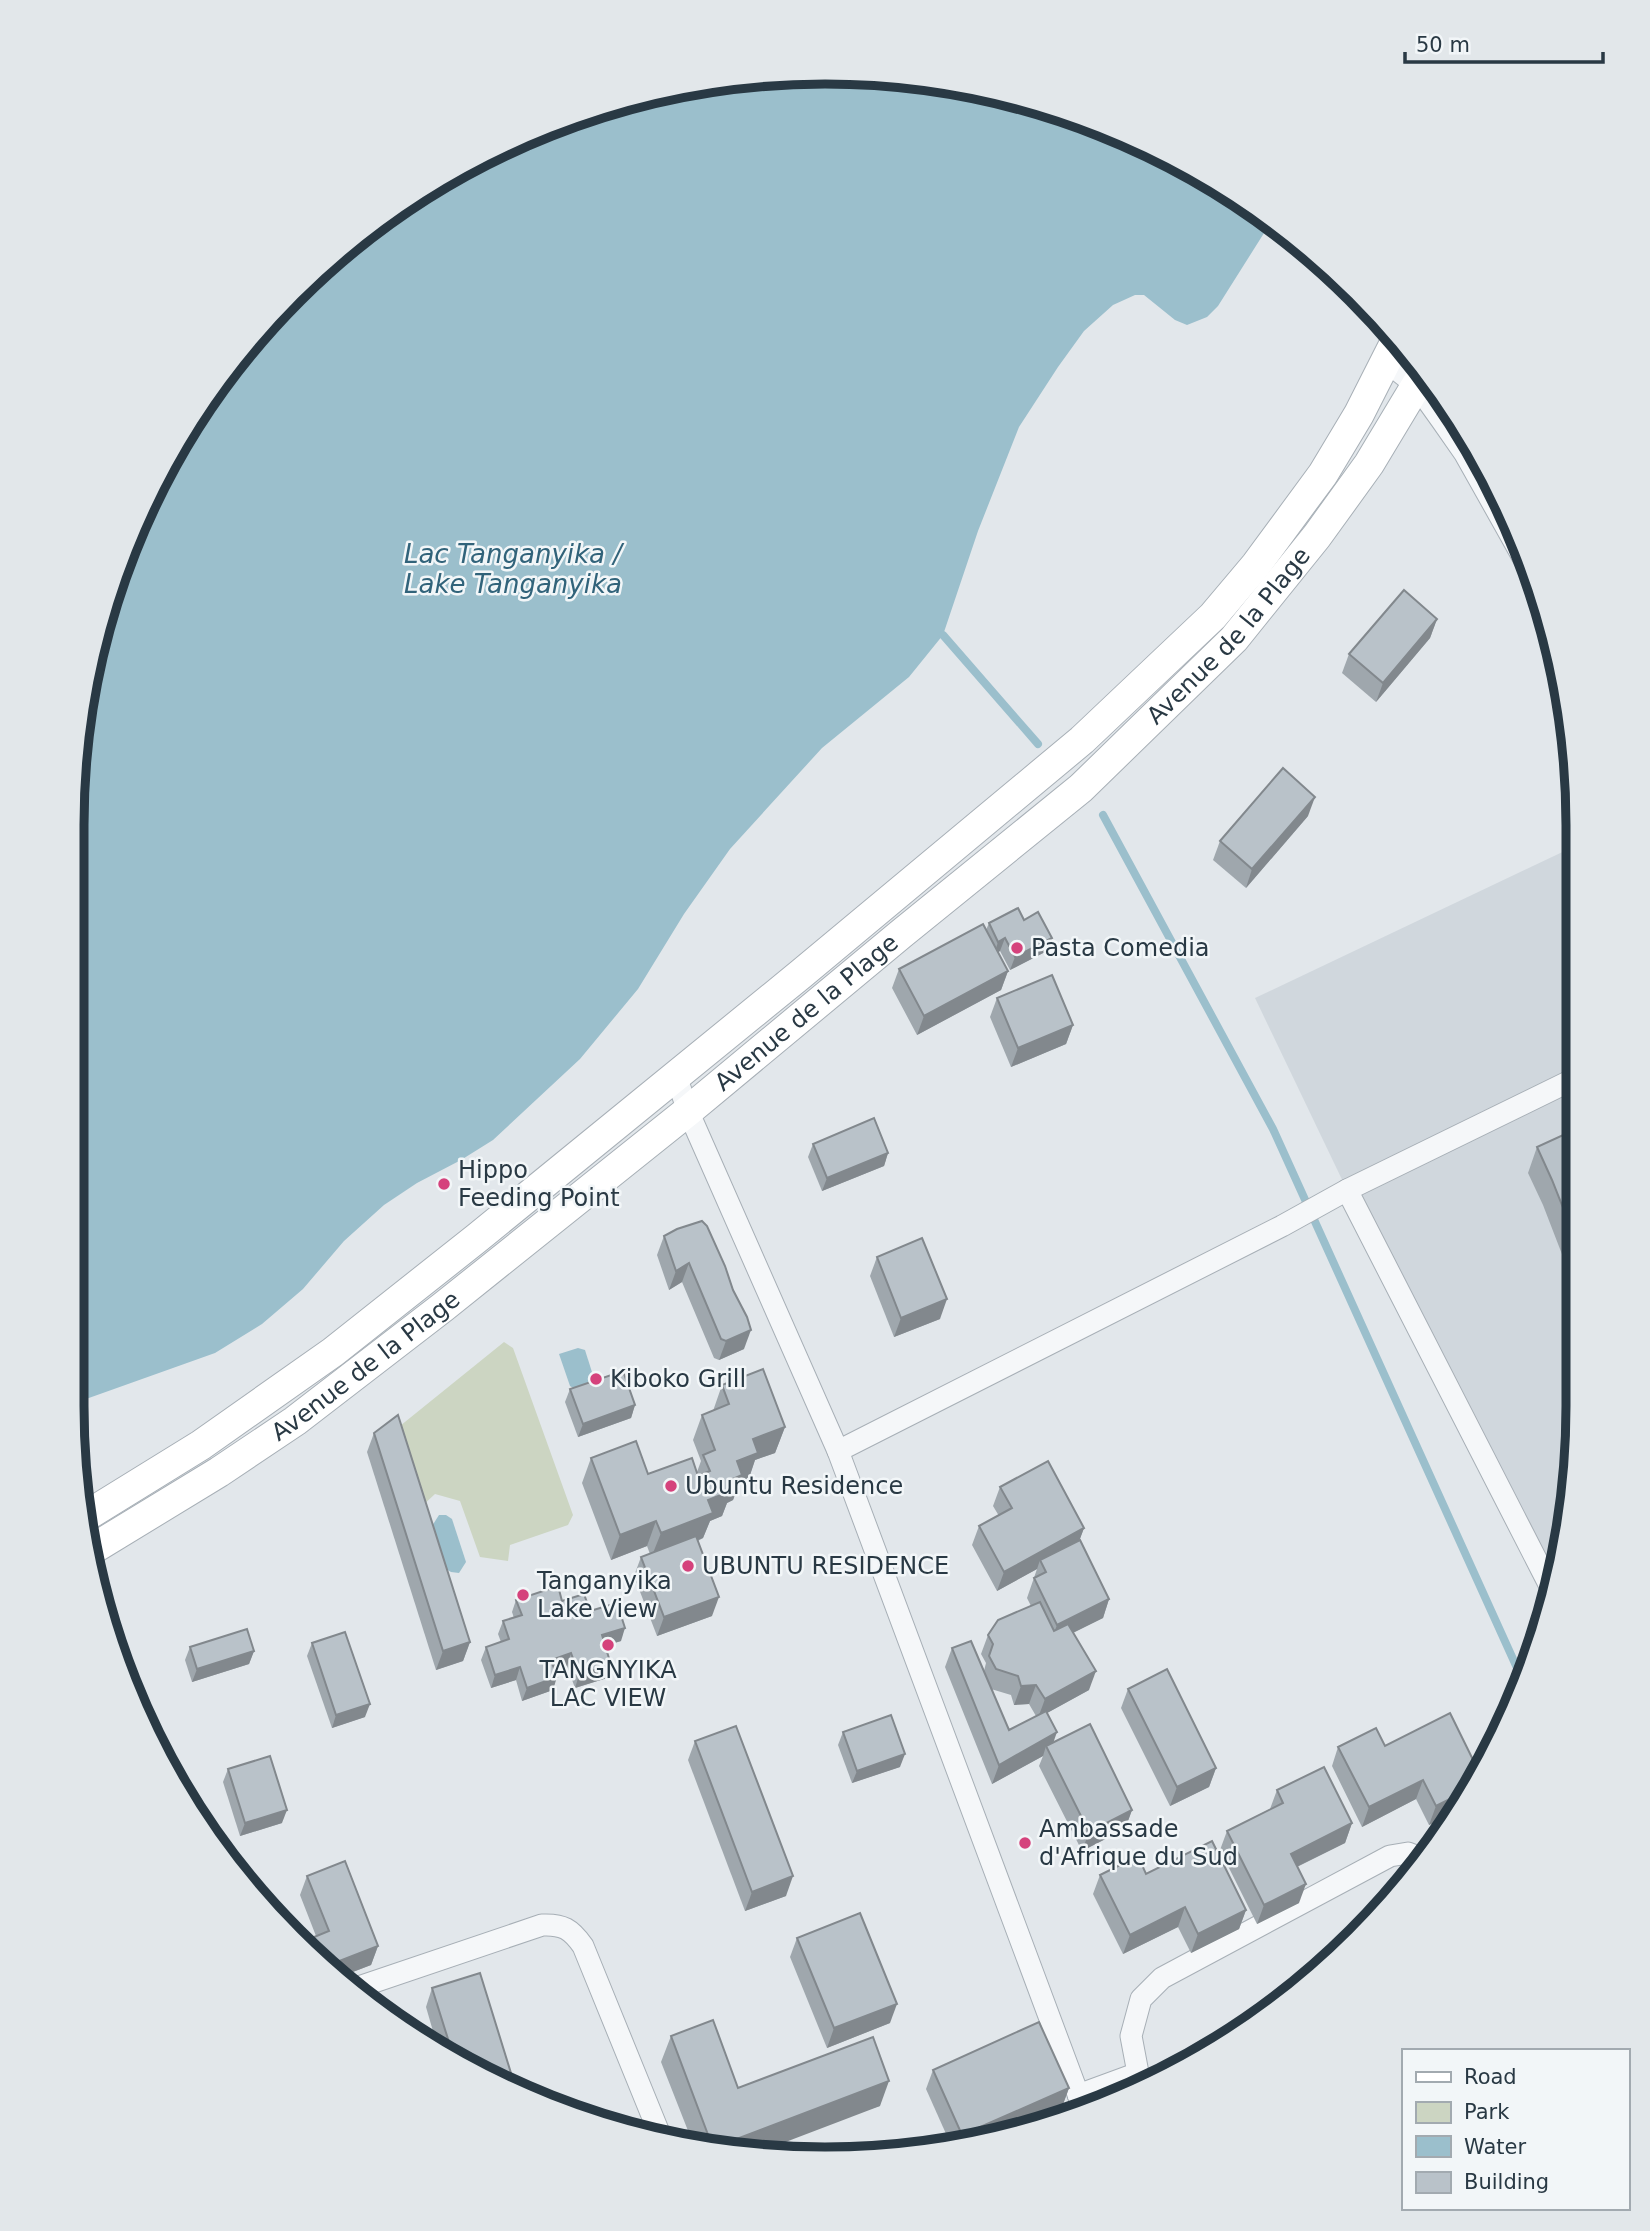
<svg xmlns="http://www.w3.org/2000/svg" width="1650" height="2231" font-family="'DejaVu Sans',sans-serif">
  <rect width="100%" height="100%" fill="#e2e7eb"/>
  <!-- built -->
  <polygon fill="#d0d7dd" points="1573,847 1577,1456 1554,1594 1347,1190 1255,998"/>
  <!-- green -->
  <polygon fill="#ccd5c2" points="504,1342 513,1348 573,1515 568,1525 510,1545 508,1561 480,1557 460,1501 435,1494 421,1507 395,1430"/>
  <!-- water -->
  <g fill="#9bbfcc">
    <polygon points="775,73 923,78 1067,112 1201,172 1271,222 1218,306 1207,317 1187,325 1175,320 1144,295 1135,295 1113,305 1084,331 1058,367 1019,427 978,531 943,635 909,677 822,748 730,849 684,914 638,989 580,1059 493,1140 461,1160 417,1183 384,1205 344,1241 303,1289 262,1324 215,1353 72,1404 73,776 97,630 129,536 198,407 259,328 366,228 492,150 630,98"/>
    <polygon points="578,1348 585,1350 597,1388 578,1391 570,1386 559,1354"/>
    <polygon points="439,1515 446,1515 452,1519 466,1562 459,1573 451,1572 446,1569 432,1526"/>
  </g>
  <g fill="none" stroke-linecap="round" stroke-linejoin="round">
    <!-- stream -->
    <g stroke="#9bbfcc" stroke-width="8">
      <polyline points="943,635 1038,744"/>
      <polyline points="1103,815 1273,1129 1523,1681"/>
    </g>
    <!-- minor casing -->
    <g stroke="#a7afb6" stroke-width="23">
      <g id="minor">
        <polyline points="1387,362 1417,386 1442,421 1465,454 1529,568"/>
        <polyline points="676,1076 688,1111 838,1451 1084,2110"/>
        <polyline points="1347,1190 1554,1594"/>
        <polyline points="838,1451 1282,1226 1347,1190 1574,1079"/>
        <path d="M353,1989L542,1925C563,1924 571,1929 583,1946L662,2140"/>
        <polyline points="1145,2084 1138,2073 1131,2036 1141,1999 1162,1978 1390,1856 1408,1853 1421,1858"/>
        <polyline points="1078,2095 1138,2073"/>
      </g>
    </g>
    <!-- secondary casing -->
    <g stroke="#a7afb6" stroke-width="32">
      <g id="secondary">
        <polyline points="86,1516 201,1445 333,1352 477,1238 801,974 1082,740 1213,616 1256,565 1323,474 1359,414 1397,339"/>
        <path id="s1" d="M91,1550L219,1472L295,1421L443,1307L688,1111L901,934L1081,788L1234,639L1317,536L1369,464L1425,371"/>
      </g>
    </g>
    <!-- minor -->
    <use href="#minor" stroke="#f5f7f9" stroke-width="21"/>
    <!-- secondary -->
    <use href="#secondary" stroke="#fff" stroke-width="30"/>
  </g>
  <!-- wall -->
  <g fill="#9fa7ad" fill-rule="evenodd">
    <polygon points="1437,619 1430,638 1376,702 1342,673 1349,654"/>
    <polygon points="1308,816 1246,888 1213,860 1220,841"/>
    <polygon points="1024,920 1052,938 1047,951 1010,970 1000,951 998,952 1008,971 1001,990 917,1035 892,988 899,969 986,930 989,923"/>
    <polygon points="997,998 1073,1025 1066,1044 1011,1067 990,1017"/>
    <polygon points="1574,1130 1575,1288 1543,1205 1528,1173 1537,1147"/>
    <polygon points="813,1144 888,1153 884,1166 822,1191 808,1157"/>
    <polygon points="677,1229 744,1349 719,1360 714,1358 682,1282 669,1290 657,1255 664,1236"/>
    <polygon points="877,1257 940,1319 894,1337 870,1276"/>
    <polygon points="722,1385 785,1427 775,1453 755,1460 749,1478 740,1482 733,1500 727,1503 722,1516 710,1521 703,1538 698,1541 712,1616 657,1636 634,1576 641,1557 650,1554 647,1546 611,1560 582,1483 591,1458 648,1474 697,1472 701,1461 693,1440 702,1415 713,1411"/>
    <polygon points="570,1389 635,1405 631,1418 578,1437 565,1402"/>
    <polygon points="374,1433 470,1642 463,1661 436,1670 367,1452"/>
    <path d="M1000,1487L1084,1528L1079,1541L1109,1599L1103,1618L1073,1633L1089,1690L1047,1713L1053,1743L1132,1810L1125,1829L1082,1851L1039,1766L1043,1756L992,1784L945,1667L952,1648L984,1671L986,1663L981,1654L988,1635L1031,1606L1027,1598L1037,1569L997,1591L972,1545L979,1526L999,1516L993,1506ZM991,1689L1011,1695L1014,1705L1029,1704L1036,1716L1009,1730Z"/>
    <polygon points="516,1600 562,1601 590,1611 621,1641 605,1646 607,1678 575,1688 567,1666 555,1670 553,1690 522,1701 516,1680 491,1688 481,1660 486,1647 501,1642 498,1634 503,1621 514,1618 512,1612"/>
    <polygon points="312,1643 365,1717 332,1728 307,1656"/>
    <polygon points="190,1647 254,1651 249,1664 192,1682 185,1660"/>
    <polygon points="1128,1689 1216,1768 1209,1787 1170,1806 1121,1708"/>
    <polygon points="843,1732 900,1767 852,1783 838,1745"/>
    <polygon points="695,1741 786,1896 745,1911 688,1760"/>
    <polygon points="1385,1746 1479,1772 1450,1815 1429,1825 1416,1799 1362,1827 1332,1766 1338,1747"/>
    <polygon points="228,1769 282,1823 240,1836 223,1782"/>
    <polygon points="1277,1790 1352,1823 1345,1843 1297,1867 1299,1903 1257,1924 1220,1850 1227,1831 1270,1809"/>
    <polygon points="1146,1874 1246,1910 1239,1929 1191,1953 1178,1927 1123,1954 1093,1894 1100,1875"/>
    <polygon points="307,1876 378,1946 371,1965 337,1978 328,1972 316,1936 300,1895"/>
    <polygon points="797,1938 890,2023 827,2048 790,1957"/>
    <polygon points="432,1988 515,2086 513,2090 492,2082 437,2045 426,2007"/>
    <polygon points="671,2036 738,2088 880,2106 726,2153 694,2146 661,2062"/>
    <polygon points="933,2070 1069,2088 1062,2107 1012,2129 951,2145 926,2089"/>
  </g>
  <!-- shaded-wall -->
  <g fill="#82888d">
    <polygon points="1437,619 1430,638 1376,702 1383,683"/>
    <polygon points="1315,797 1308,816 1246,888 1252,869"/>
    <polygon points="1005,938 1000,951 994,955 998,942"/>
    <polygon points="1052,938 1047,951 1010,970 1015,957"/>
    <polygon points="1008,971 1001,990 917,1035 924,1016"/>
    <polygon points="1073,1025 1066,1044 1011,1067 1018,1048"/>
    <polygon points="888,1153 884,1166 822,1191 827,1178"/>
    <polygon points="689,1263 682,1282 669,1290 676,1271"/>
    <polygon points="947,1299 940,1319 894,1337 901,1318"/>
    <polygon points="751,1330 744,1349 719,1360 726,1341"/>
    <polygon points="635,1405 631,1418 578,1437 583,1424"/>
    <polygon points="785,1427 775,1453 755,1460 749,1478 740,1482 733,1500 727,1503 722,1516 710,1521 703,1538 651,1558 661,1533 708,1500 728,1481 737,1461 753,1439"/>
    <polygon points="656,1521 647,1546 611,1560 620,1535"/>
    <polygon points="1084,1528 1077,1547 1040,1560 1037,1569 997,1591 1004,1572"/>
    <polygon points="719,1597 712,1616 657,1636 664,1617"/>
    <polygon points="1109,1599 1103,1618 1050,1644 1057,1625"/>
    <polygon points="625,1628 621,1641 597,1648 602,1635"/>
    <polygon points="470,1642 463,1661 436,1670 443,1651"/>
    <polygon points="254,1651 249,1664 192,1682 197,1669"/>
    <polygon points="571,1653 567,1666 546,1673 551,1660"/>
    <polygon points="611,1665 607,1678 575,1688 579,1675"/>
    <polygon points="520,1667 516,1680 491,1688 495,1675"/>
    <polygon points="1096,1671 1089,1690 1038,1718 1045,1699"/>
    <polygon points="557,1677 553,1690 522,1701 527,1688"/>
    <polygon points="1036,1685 1029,1704 1014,1705 1021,1686"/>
    <polygon points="370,1704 365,1717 332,1728 336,1715"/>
    <polygon points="1057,1732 1050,1752 1046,1746 1043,1756 992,1784 999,1765"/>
    <polygon points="905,1754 900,1767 852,1783 857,1771"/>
    <polygon points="1216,1768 1209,1787 1170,1806 1177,1787"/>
    <polygon points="1423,1780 1416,1799 1362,1827 1369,1807"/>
    <polygon points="1466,1791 1450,1815 1429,1825 1436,1806"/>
    <polygon points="287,1810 282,1823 240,1836 245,1823"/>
    <polygon points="1132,1810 1125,1829 1082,1851 1089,1832"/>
    <polygon points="1352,1823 1345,1843 1284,1873 1291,1854"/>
    <polygon points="793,1876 786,1896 745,1911 752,1892"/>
    <polygon points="1306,1884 1299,1903 1257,1924 1264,1905"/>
    <polygon points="1185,1907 1178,1927 1123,1954 1130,1935"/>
    <polygon points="1246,1910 1239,1929 1191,1953 1198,1934"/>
    <polygon points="378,1946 371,1965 337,1978 328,1972 324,1967"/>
    <polygon points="897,2004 890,2023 827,2048 834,2028"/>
    <polygon points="889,2081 880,2106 757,2153 726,2153 712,2150 713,2148"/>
    <polygon points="1069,2088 1062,2107 1012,2129 959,2143 962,2135"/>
  </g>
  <!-- building -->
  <g fill="#b9c2c9" stroke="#82888d" stroke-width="2">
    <polygon points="1404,590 1437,619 1383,683 1349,654"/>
    <polygon points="1283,768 1315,797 1252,869 1220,841"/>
    <polygon points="1018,908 1024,920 1038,912 1052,938 1015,957 1005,938 998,942 989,923"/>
    <polygon points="983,924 1008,971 924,1016 899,969"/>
    <polygon points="1052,975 1073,1025 1018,1048 997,998"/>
    <polygon points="874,1118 888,1153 827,1178 813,1144"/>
    <polygon points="1574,1130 1575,1238 1552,1180 1537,1147"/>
    <polygon points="702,1221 707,1226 725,1266 733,1290 747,1317 751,1330 726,1341 721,1339 689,1263 676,1271 664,1236 677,1229"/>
    <polygon points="922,1238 947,1299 901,1318 877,1257"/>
    <polygon points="763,1369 785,1427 753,1439 758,1453 737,1461 742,1475 728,1481 731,1491 708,1500 713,1513 661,1533 656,1521 620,1535 591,1458 636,1441 648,1474 692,1458 698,1476 710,1471 703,1455 715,1450 702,1415 729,1404 722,1385"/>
    <polygon points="623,1371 635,1405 583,1424 570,1389"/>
    <polygon points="398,1415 470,1642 443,1651 374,1433"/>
    <polygon points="1048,1461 1084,1528 1004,1572 979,1526 1012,1508 1000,1487"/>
    <polygon points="696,1536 719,1597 664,1617 641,1557"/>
    <polygon points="1080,1540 1109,1599 1057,1625 1034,1578 1046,1572 1040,1560"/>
    <polygon points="558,1586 562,1601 584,1594 590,1611 617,1603 625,1628 602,1635 611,1665 579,1675 571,1653 551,1660 557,1677 527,1688 520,1667 495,1675 486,1647 509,1639 503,1621 522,1615 516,1600"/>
    <polygon points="1040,1602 1054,1631 1068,1624 1096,1671 1045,1699 1036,1685 1021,1686 1018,1676 996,1669 989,1656 993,1644 988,1635 998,1620"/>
    <polygon points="247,1629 254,1651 197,1669 190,1647"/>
    <polygon points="345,1632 370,1704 336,1715 312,1643"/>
    <polygon points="971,1641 1009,1730 1046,1711 1057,1732 999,1765 952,1648"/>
    <polygon points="1167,1669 1216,1768 1177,1787 1128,1689"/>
    <polygon points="1450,1713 1479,1772 1466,1791 1436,1806 1423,1780 1369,1807 1338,1747 1376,1728 1385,1746"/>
    <polygon points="891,1715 905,1754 857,1771 843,1732"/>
    <polygon points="1090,1724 1132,1810 1089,1832 1046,1746"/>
    <polygon points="736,1726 793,1876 752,1892 695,1741"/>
    <polygon points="270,1756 287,1810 245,1823 228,1769"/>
    <polygon points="1324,1767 1352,1823 1291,1854 1306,1884 1264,1905 1227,1831 1283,1803 1277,1790"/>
    <polygon points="1212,1841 1246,1910 1198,1934 1185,1907 1130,1935 1100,1875 1138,1856 1146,1874"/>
    <polygon points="345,1861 378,1946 324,1967 302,1942 329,1931 307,1876"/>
    <polygon points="860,1913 897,2004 834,2028 797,1938"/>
    <polygon points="480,1973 515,2086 508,2088 492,2082 453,2055 432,1988"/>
    <polygon points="713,2020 738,2088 873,2037 889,2081 713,2148 671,2036"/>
    <polygon points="1039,2022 1069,2088 962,2135 933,2070"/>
  </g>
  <!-- markers -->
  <g fill="#d5427c" stroke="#f2f6f8" stroke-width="2.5">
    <circle cx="1017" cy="948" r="7"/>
    <circle cx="444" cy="1184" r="7"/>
    <circle cx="596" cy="1379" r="7"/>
    <circle cx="671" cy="1486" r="7"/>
    <circle cx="688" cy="1566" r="7"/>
    <circle cx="523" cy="1595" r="7"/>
    <circle cx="608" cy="1645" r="7"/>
    <circle cx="1025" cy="1843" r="7"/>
  </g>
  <g text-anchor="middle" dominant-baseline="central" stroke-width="5" stroke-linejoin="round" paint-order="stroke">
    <!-- street labels -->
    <g font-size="24" fill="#293944" stroke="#f2f6f8">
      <text stroke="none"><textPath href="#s1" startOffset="1463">Avenue de la Plage</textPath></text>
      <text stroke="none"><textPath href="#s1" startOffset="896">Avenue de la Plage</textPath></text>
      <text stroke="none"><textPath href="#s1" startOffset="331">Avenue de la Plage</textPath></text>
    </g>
    <!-- poi labels -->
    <g font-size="24" fill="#293944" stroke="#f2f6f8" text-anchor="start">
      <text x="1031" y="948">Pasta Comedia</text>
      <text x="458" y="1170">Hippo<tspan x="458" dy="28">Feeding Point</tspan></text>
      <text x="610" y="1379">Kiboko Grill</text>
      <text x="685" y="1486">Ubuntu Residence</text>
      <text x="702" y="1566">UBUNTU RESIDENCE</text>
      <text x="537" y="1581">Tanganyika<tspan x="537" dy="28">Lake View</tspan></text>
      <text x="608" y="1670" text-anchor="middle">TANGNYIKA<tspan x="608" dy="28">LAC VIEW</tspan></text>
      <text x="1039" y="1829">Ambassade<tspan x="1039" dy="28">d'Afrique du Sud</tspan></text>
    </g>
    <!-- water labels -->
    <g font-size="26" font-style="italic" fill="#31637a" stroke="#f2f6f8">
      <text x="513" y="554">Lac Tanganyika /<tspan x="513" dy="30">Lake Tanganyika</tspan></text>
    </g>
  </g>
  <!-- crop -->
  <path d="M0 0H1650V2231H0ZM825 84H825A741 741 0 0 1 1566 825V1406A741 741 0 0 1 825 2147H825A741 741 0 0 1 84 1406V825A741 741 0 0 1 825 84Z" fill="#e2e7ea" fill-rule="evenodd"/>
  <path fill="none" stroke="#293944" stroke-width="9" d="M825 84H825A741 741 0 0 1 1566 825V1406A741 741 0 0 1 825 2147H825A741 741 0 0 1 84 1406V825A741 741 0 0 1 825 84Z"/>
  <!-- legend -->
  <rect x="1402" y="2049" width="228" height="161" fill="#f2f6f8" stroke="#a2aab0" stroke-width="2"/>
  <rect x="1416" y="2072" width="35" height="10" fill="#ffffff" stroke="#a2aab0" stroke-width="2"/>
  <text x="1464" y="2084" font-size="21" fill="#293944">Road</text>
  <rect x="1416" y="2102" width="35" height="21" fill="#ccd5c2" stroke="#a2aab0" stroke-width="2"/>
  <text x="1464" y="2119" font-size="21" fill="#293944">Park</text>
  <rect x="1416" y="2136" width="35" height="21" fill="#9bbfcc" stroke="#a2aab0" stroke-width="2"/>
  <text x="1464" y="2154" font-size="21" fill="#293944">Water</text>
  <rect x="1416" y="2172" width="35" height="21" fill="#b9c2c9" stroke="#a2aab0" stroke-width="2"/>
  <text x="1464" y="2189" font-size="21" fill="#293944">Building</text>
  <!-- scale -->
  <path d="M1405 52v10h198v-10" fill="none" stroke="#293944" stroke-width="3.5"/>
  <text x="1416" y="52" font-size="21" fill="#293944" stroke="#f2f6f8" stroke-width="5" paint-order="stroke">50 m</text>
</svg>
